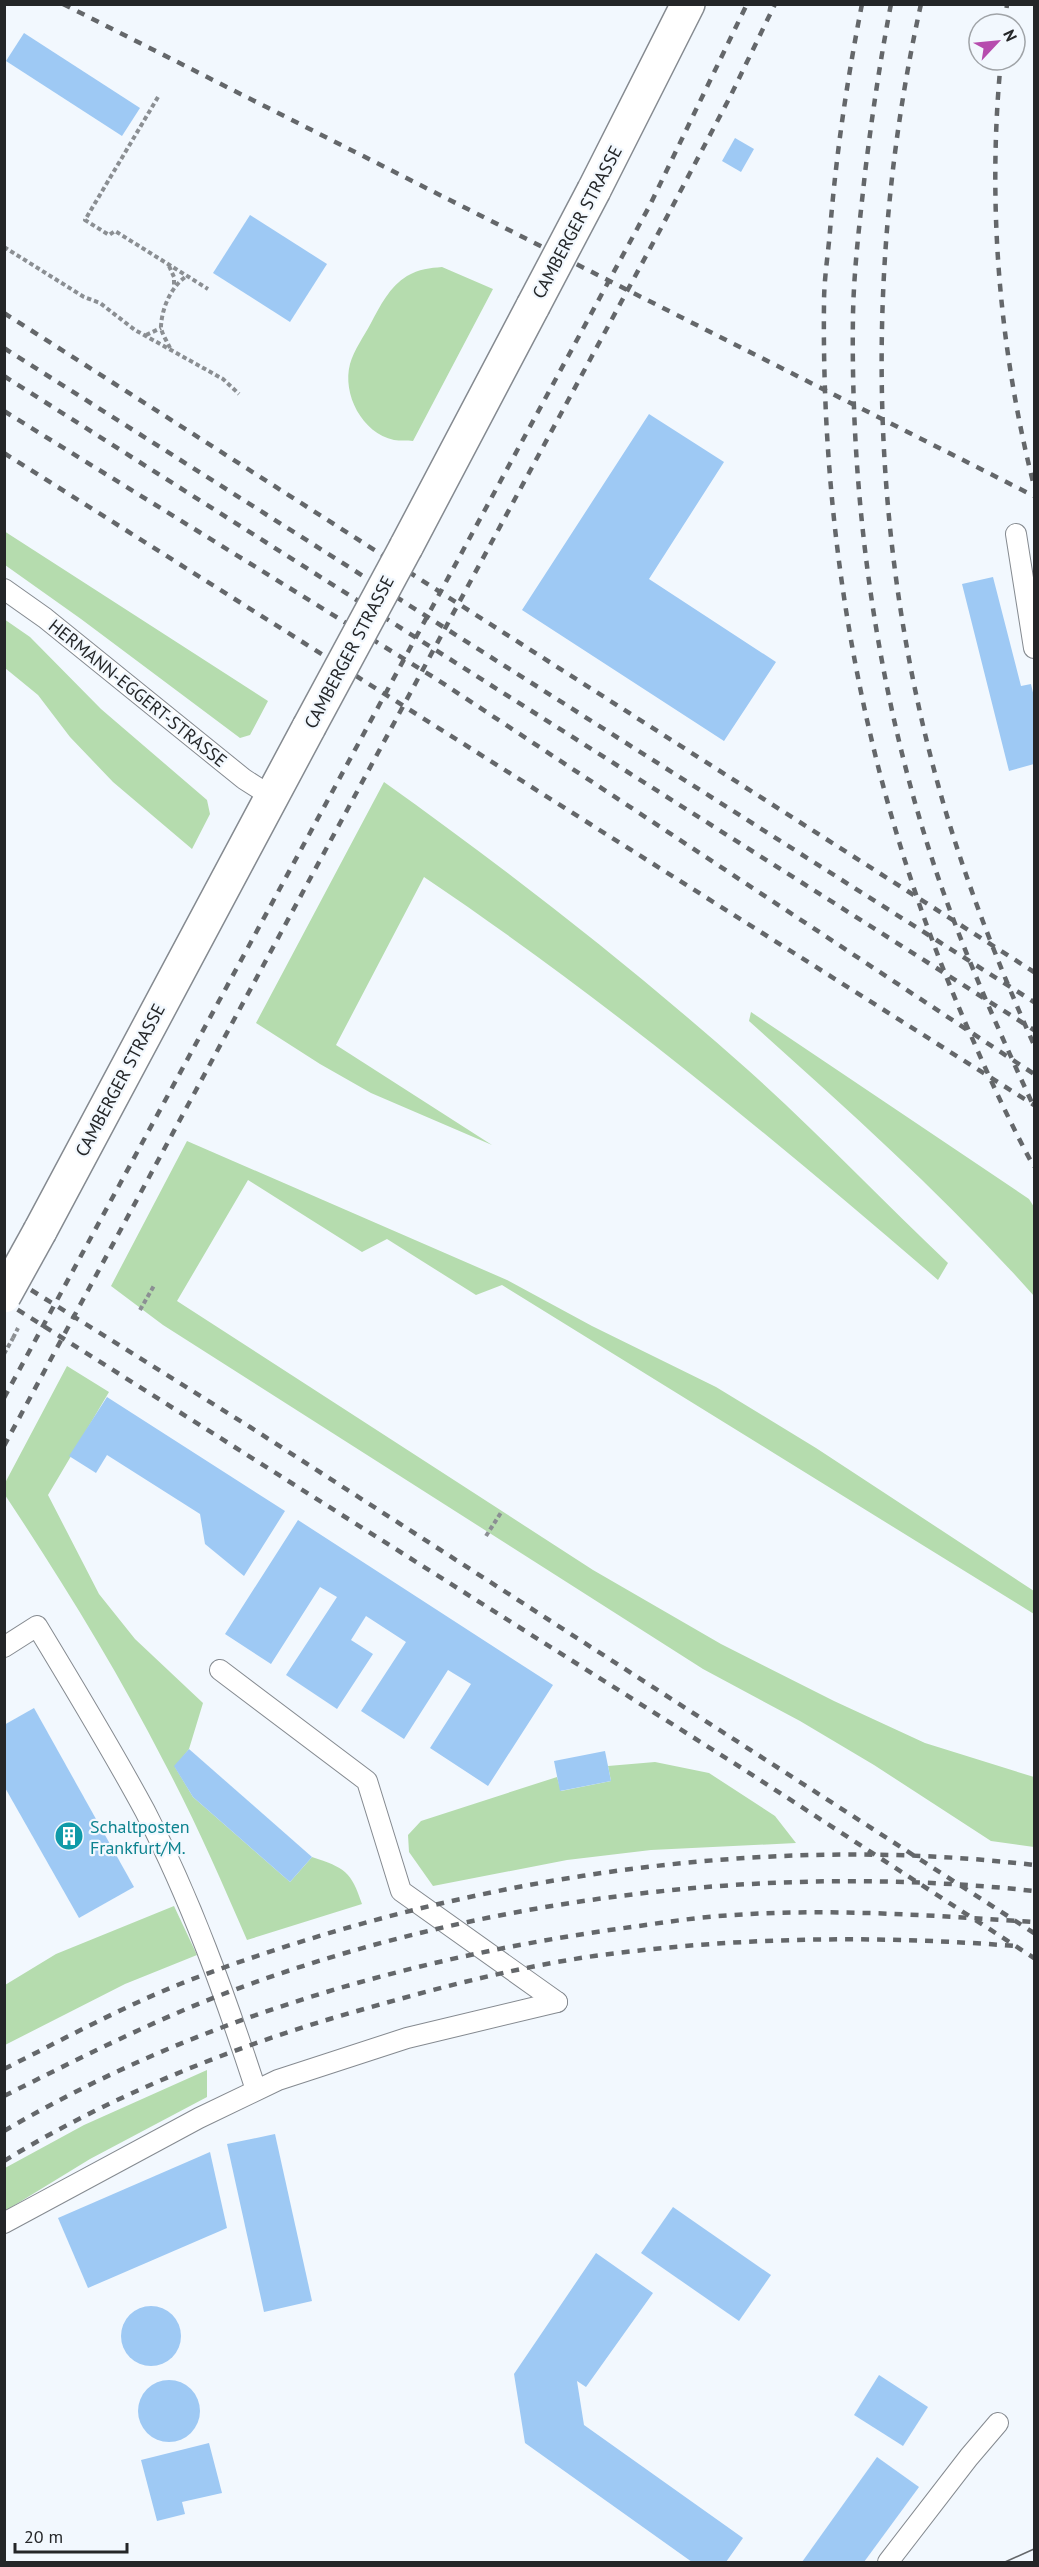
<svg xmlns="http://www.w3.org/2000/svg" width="1039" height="2567" font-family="'PT Sans',sans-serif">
  <rect width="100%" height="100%" fill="#f2f8fe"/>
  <!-- green -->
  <g fill="#b5dcae">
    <path d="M442,267L493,289L413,441C407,440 400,441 394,440C362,433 342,394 350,364C354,350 364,336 371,323C380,306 390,286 407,276C419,269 430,268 442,267Z"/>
    <polygon points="4,531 268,701 250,735 240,738 81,619 5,565"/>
    <polygon points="4,619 30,637 101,709 207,800 210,814 192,849 113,782 70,737 38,695 5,668"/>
    <path d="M384,782C510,872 632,967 748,1070C817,1132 881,1199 948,1263L938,1280C773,1138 605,999 424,877L336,1045L492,1145L371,1093L320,1064L256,1023Z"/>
    <path d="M751,1012L1029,1199L1034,1207V1296C947,1198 847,1109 749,1021Z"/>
    <polygon points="187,1141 507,1280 592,1326 716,1387 816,1448 1034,1591 1034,1614 502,1285 476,1295 387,1239 362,1252 248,1180 177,1301 593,1570 721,1644 834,1701 925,1743 1034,1777 1034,1847 991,1841 874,1765 800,1721 703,1669 163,1325 111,1286"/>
    <path d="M67,1366L109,1392L48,1495L99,1594L135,1639L203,1703L189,1749L175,1767L193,1797L290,1882L312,1857C345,1868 351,1871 362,1904L247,1940C221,1880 195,1820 164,1762C117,1670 62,1581 5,1495V1483Z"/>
    <polygon points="655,1762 709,1773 775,1816 796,1843 651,1850 567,1860 433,1886 409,1852 408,1835 421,1821 557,1777 561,1791 611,1781 608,1766"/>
    <polygon points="174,1906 197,1955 125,1984 5,2045 5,1985 56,1954"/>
    <polygon points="207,2070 207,2097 90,2159 5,2211 5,2168 84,2125"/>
  </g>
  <!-- building -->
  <g fill="#9ec9f4">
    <polygon points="24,33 140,108 122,136 6,61"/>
    <polygon points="735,138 754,149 741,172 722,161"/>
    <polygon points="250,215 327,264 290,322 213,273"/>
    <polygon points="649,414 724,462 649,579 776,662 724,741 522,610"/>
    <polygon points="993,577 1021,686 1031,684 1034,697 1034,764 1009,771 962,584"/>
    <polygon points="107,1397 285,1511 244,1576 205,1544 200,1514 107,1455 96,1473 69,1456"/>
    <polygon points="298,1520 553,1685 488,1786 430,1748 471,1684 448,1670 404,1739 361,1711 406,1642 366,1616 351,1640 373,1654 337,1709 286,1675 337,1597 320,1587 271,1664 225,1634"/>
    <polygon points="34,1708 134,1887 79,1918 4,1786 4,1725"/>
    <polygon points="189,1749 312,1857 290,1882 193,1797 174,1766"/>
    <polygon points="605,1751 611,1781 560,1791 554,1761"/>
    <polygon points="275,2134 312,2301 264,2312 227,2144"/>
    <polygon points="210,2152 227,2228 88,2288 58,2218"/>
    <polygon points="673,2207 771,2275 739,2321 641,2253"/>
    <polygon points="596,2253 653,2293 586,2387 577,2381 584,2425 743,2538 726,2562 692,2562 525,2443 514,2374"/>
    <circle cx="151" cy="2336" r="30"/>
    <polygon points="879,2375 928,2407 903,2446 854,2415"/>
    <circle cx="169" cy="2411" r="31"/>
    <polygon points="209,2443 222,2493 182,2502 185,2514 157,2521 141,2460"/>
    <polygon points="877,2457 919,2487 864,2562 802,2562"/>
  </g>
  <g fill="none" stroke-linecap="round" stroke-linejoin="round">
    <!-- service casing -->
    <g stroke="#858a90" stroke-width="22">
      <g id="service">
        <polyline points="1016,534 1034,648"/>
        <polyline points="4,589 45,618 244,779 272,797"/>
        <path d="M4,1647L37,1626C74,1687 111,1748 145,1811C191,1900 225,1995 256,2090"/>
        <polyline points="220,1670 367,1781 401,1891 557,2002"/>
        <polyline points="4,2223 199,2118 278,2080 407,2038 557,2002"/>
        <polyline points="888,2562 969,2457 998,2423"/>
      </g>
    </g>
    <!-- tertiary casing -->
    <g stroke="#858a90" stroke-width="36">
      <g id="tertiary">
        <polyline points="594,190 688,4"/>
        <polyline points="406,547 533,306"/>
        <polyline points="40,1231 309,727"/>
      </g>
    </g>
    <!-- path -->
    <g stroke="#8b8f93" stroke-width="4" stroke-dasharray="4.5 3" stroke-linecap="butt">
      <polyline points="158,97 85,220 109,235 115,231 208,289"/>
      <polyline points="4,247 84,297 100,303 135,330 223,379 239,394"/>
      <polyline points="169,266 174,277 174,287"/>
      <polyline points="146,335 161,328"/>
      <path d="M170,348C167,341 161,333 161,326C162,308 171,286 187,276"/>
      <polyline points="140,1310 155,1284"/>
      <polyline points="4,1354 13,1338"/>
      <polyline points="486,1536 502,1511"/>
    </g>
    <!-- service -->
    <use href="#service" stroke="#fff" stroke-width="20"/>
    <!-- tertiary -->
    <use href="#tertiary" stroke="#fff" stroke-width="33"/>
    <!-- tram -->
    <polyline stroke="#64676a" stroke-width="1.5" points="1005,2562 1034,2549"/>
    <!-- rail -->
    <g stroke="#64676a" stroke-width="4.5" stroke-dasharray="8 8" stroke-linecap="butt">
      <polyline points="63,4 1034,496"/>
      <path d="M862,4C847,80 836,155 830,231C828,255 824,279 824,303C821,554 868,801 969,1031C989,1077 1010,1123 1034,1167"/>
      <path d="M891,4C880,61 872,116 865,173C860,220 854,267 853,314C850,503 877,695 937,874C964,953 998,1029 1033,1105"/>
      <path d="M921,4C866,251 868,513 931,758C956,857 993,953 1034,1045"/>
      <polyline points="1005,24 1007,4"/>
      <path d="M1001,60C987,202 999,348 1034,486"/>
      <polyline points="4,313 1034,972"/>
      <polyline points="4,348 1034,1002"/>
      <polyline points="4,376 1034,1030"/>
      <polyline points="4,411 438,680 1034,1074"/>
      <polyline points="4,453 1034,1105"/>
      <polyline points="4,1273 250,1427 1034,1933"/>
      <polyline points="4,1301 740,1767 1034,1958"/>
      <polyline points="4,1398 650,205 747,4"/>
      <polyline points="4,1446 660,230 730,97 775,4"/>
      <path d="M4,2069C68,2037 131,2002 198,1977C460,1879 755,1832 1034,1865"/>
      <path d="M4,2096C70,2063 135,2030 203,2002C458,1900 762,1861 1034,1891"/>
      <path d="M4,2131C191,2021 404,1959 617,1929C647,1925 677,1920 708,1917C816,1907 926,1915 1034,1922"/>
      <path d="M4,2161C105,2099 220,2052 333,2018C419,1993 505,1969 594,1956C735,1937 874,1935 1015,1946"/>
    </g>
    <!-- tertiary-bridge casing -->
    <g stroke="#858a90" stroke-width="36" stroke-linecap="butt">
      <g id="tertiary-bridge">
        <polyline points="533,306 594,190"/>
        <polyline points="309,727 406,547"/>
        <polyline points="4,1296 40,1231"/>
      </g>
    </g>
    <!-- path-bridge -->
    <polyline stroke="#8b8f93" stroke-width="4" stroke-dasharray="4.5 3" stroke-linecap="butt" points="13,1338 18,1328"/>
    <!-- tertiary-bridge -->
    <use href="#tertiary-bridge" stroke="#fff" stroke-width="33"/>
  </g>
  <!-- icons -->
  <defs>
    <g id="building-disc" transform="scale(1.5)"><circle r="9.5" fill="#0f9aa8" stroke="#f2f8fe"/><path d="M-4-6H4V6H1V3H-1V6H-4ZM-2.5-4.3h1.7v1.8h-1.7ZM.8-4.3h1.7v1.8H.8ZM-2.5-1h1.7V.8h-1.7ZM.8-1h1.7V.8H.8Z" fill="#fff"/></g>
  </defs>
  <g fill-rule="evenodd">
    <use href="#building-disc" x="69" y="1836"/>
  </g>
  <g text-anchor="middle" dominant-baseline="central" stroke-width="4.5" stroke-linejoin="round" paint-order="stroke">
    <!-- street labels -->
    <g font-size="18" fill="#242628" stroke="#f2f8fe">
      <text transform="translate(577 222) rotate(-62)">CAMBERGER STRASSE</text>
      <text transform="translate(349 652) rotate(-62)">CAMBERGER STRASSE</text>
      <text transform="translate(138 693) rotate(39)">HERMANN-EGGERT-STRASSE</text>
      <text transform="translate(120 1080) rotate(-62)">CAMBERGER STRASSE</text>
    </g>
    <!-- culture labels -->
    <g font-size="18" fill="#0d838f" stroke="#f2f8fe" text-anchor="start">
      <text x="90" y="1826">Schaltposten<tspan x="90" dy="21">Frankfurt/M.</tspan></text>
    </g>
  </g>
  <!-- border -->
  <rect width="1039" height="2567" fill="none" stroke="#242628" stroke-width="12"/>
  <!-- north arrow -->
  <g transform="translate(997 42) rotate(64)"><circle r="28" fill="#f2f8fe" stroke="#a0a4a8" stroke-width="1.5"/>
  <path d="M0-4.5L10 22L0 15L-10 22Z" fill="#b64cae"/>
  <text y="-9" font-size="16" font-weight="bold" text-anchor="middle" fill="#242628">N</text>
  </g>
  <!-- scale -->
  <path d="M15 2543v9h112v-9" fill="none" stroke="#242628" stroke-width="3"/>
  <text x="24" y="2543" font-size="18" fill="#242628" stroke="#f2f8fe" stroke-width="4.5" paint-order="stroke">20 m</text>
</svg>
